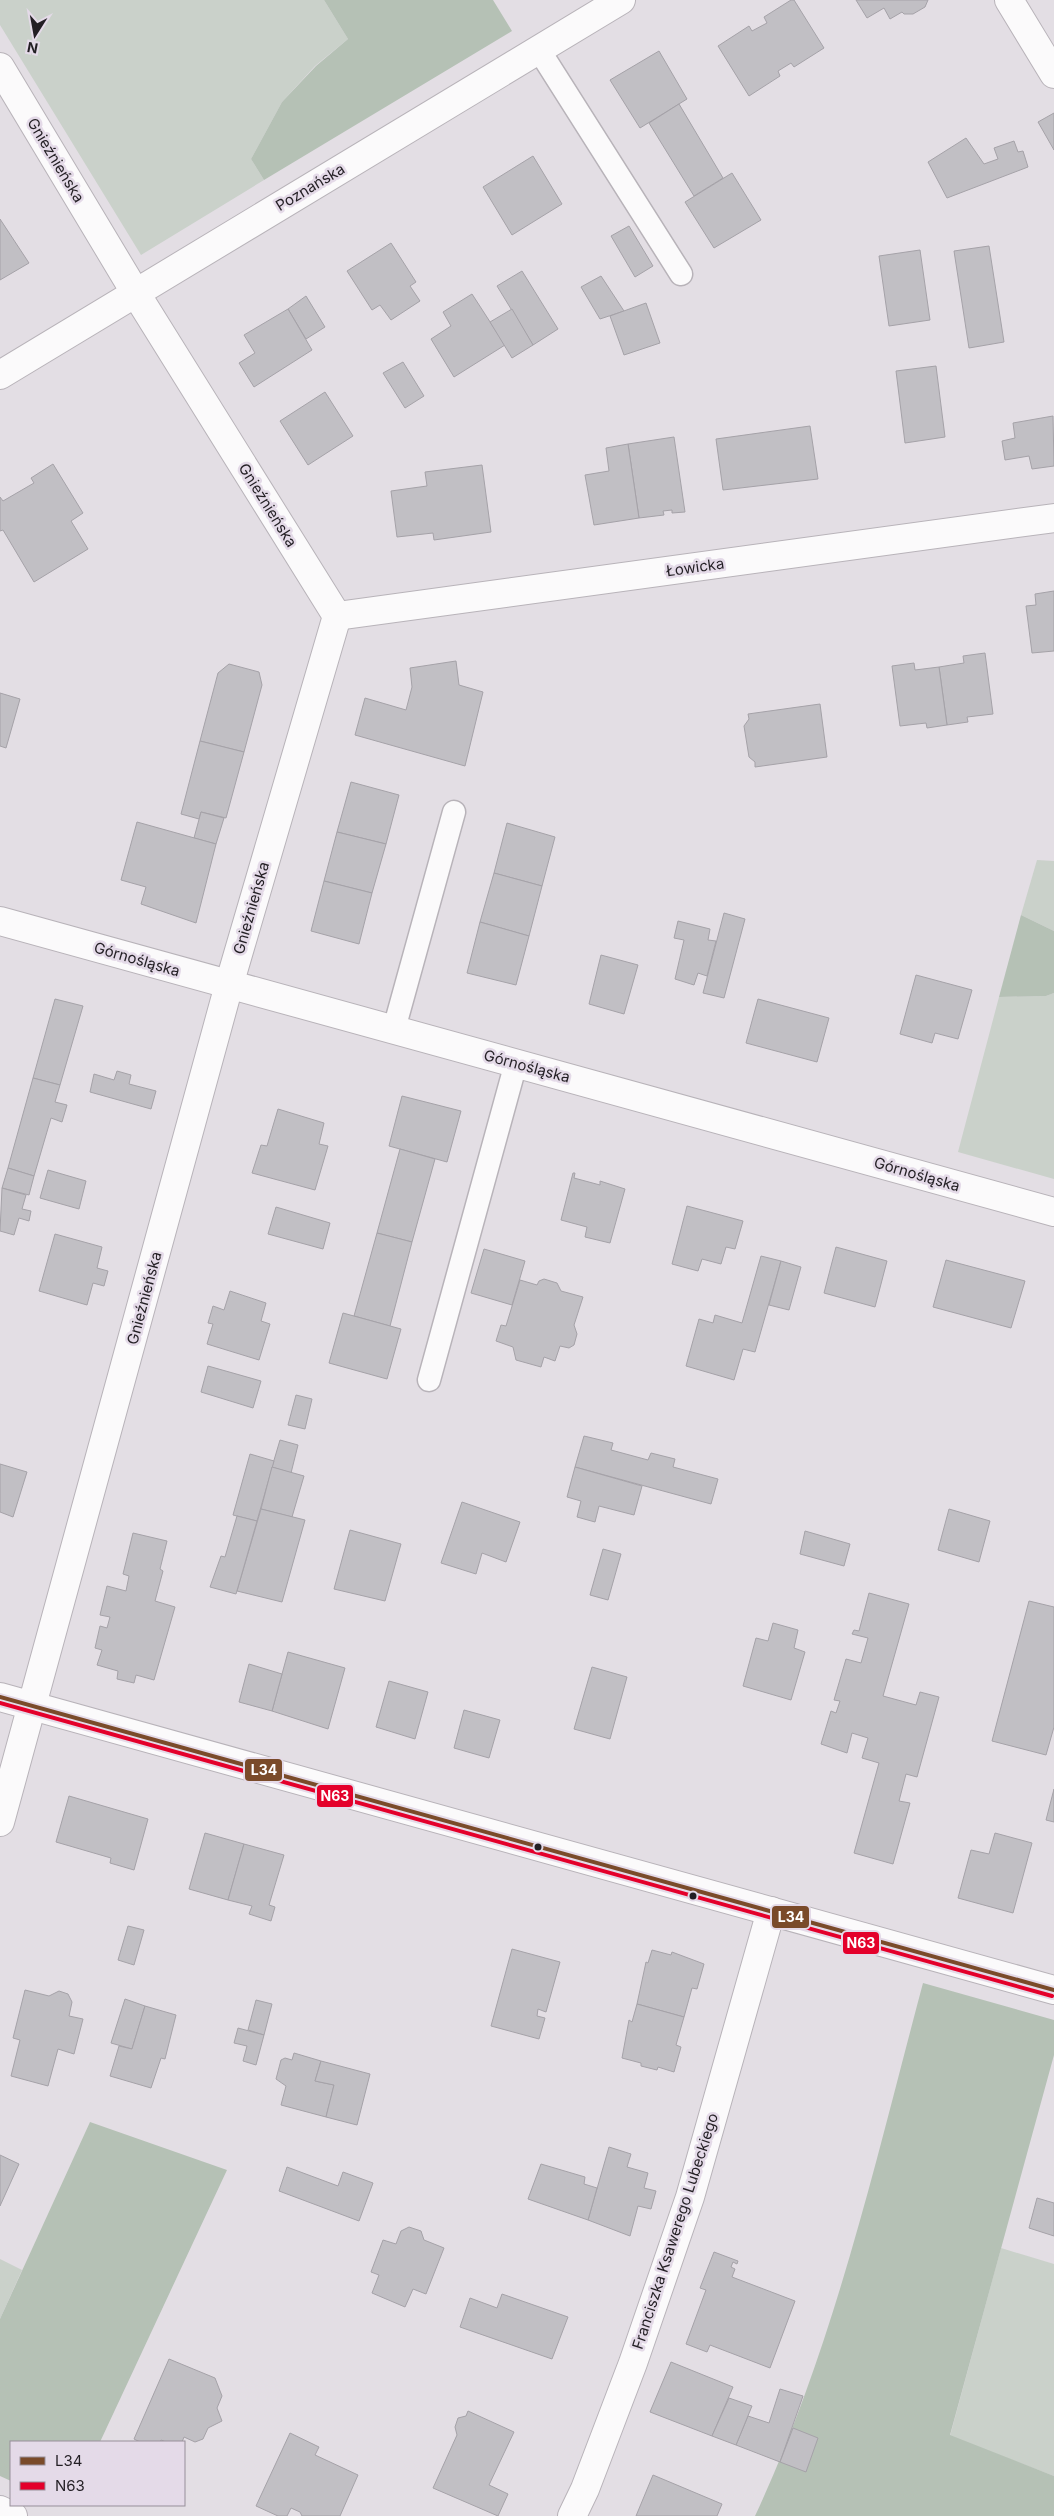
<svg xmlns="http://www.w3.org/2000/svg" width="1054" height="2516" font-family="Inter,sans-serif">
  <rect width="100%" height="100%" fill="#e3dee4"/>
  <!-- green -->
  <g fill="#cad1ca">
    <polygon points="0,0 324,0 348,39 315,66 282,102 251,159 264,180 141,255 0,25"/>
    <polygon points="1037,860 1054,861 1054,931 1021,915"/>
    <polygon points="1054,993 1054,1179 958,1152 999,997 1046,996"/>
    <polygon points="1001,2248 1054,2264 1054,2476 950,2436"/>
    <polygon points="0,2259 22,2270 0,2319"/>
  </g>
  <!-- forest -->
  <g fill="#b5c1b5">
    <polygon points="324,0 493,0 512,31 264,180 251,159 282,102 316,66 348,39"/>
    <polygon points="1021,915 1054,931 1054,993 1046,996 999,997"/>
    <path d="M923,1983L1054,2020V2055L950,2435L1054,2476V2516H755C834,2346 875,2163 923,1983Z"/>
    <polygon points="90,2122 227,2170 100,2442 11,2442 11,2481 0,2476 0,2319"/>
  </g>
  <!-- building -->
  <g fill="#c1bfc4" stroke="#a5a2a8">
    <polygon points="791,0 794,0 824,48 794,67 791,63 778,71 780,76 749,96 718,46 749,26 752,31 767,23 764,17"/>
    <polygon points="856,0 928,0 925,7 913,14 904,14 902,12 890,19 884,8 867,18"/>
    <polygon points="659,51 687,99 640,128 610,80"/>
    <polygon points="679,104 723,178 694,196 649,123"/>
    <polygon points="1054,113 1054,150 1038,122"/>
    <polygon points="966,138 984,164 998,159 994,148 1014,141 1018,152 1023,151 1028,167 947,198 928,162"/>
    <polygon points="533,156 562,204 512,235 483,187"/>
    <polygon points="732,173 761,220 714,248 685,202"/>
    <polygon points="0,219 29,263 0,280"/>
    <polygon points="629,226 653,266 635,277 611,236"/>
    <polygon points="391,243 416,282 410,286 420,301 391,320 380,305 372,310 347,271"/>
    <polygon points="989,246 1004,342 969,348 954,251"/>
    <polygon points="920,250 930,320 889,326 879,256"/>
    <polygon points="522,271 558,329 533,345 497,286"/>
    <polygon points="601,276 624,311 600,319 581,287"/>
    <polygon points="472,294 505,345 454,377 431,339 451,326 443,312"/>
    <polygon points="306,296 325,327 306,339 288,309"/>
    <polygon points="646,303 660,343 624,355 610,316"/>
    <polygon points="288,309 312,350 254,387 239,363 255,353 244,335"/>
    <polygon points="512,309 533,345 512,358 490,322"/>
    <polygon points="403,362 424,396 405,408 383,373"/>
    <polygon points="936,366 945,437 905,443 896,371"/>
    <polygon points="325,392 353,436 308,465 280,421"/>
    <polygon points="1053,416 1054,466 1032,469 1029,456 1005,460 1002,441 1015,438 1013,423"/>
    <polygon points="810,426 818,479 723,490 716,439"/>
    <polygon points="674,437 685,512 672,513 672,510 663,511 664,515 639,518 628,444"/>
    <polygon points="628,444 639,518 594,525 585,475 609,471 606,448"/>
    <polygon points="53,464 83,513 71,521 88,549 34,582 3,530 0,531 0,497 3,501 34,483 31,478"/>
    <polygon points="482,465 491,532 434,540 433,533 397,537 391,491 427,486 425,472"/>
    <polygon points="1054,591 1054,651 1032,653 1026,606 1036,605 1035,594"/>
    <polygon points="985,653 993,714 967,717 968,722 947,725 939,667 964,663 963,656"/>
    <polygon points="456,661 459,685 483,692 465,766 355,735 365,698 406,710 412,687 410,668"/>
    <polygon points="914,663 915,670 939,667 947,725 927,728 926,723 900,726 892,666"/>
    <polygon points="229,664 259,672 262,685 244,752 200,741 218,673"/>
    <polygon points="0,693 20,699 6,748 0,746"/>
    <polygon points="820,704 827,757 755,767 755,762 749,757 744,726 749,719 748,714"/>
    <polygon points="200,741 244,752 226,818 201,812 199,819 181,814"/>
    <polygon points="351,782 399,795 386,844 337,832"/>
    <polygon points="201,812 224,818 216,844 194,838"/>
    <polygon points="137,822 216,844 196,923 141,904 146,887 121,880"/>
    <polygon points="507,823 555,837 542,886 494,873"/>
    <polygon points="337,832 386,844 372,893 324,881"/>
    <polygon points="494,873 542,886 529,936 480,922"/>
    <polygon points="324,881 372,893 359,944 311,931"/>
    <polygon points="724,913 745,919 724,998 703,993"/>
    <polygon points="678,921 710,929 708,940 716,941 707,976 698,973 694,985 675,979 684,940 674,938"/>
    <polygon points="480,922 529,936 516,985 467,973"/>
    <polygon points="601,955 638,965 624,1014 589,1004"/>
    <polygon points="916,975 972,990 958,1039 935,1033 932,1043 900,1034"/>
    <polygon points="55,999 83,1006 60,1085 33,1078"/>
    <polygon points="758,999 829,1018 817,1062 746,1043"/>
    <polygon points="117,1071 131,1075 129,1084 156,1091 151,1109 90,1092 94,1074 114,1080"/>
    <polygon points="33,1078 60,1085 55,1102 67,1105 62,1122 51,1118 34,1176 8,1168"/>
    <polygon points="402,1096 461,1111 447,1162 389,1146"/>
    <polygon points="278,1109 324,1123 319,1144 328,1146 315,1190 252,1173 261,1145 267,1146"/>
    <polygon points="400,1149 435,1159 412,1242 377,1233"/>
    <polygon points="8,1168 34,1176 29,1195 2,1188"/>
    <polygon points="48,1170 86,1181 79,1209 40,1198"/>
    <polygon points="573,1173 575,1173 574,1178 600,1185 600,1181 625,1189 610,1243 585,1237 587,1227 561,1220"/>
    <polygon points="2,1188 26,1195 22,1209 31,1211 29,1221 19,1218 14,1235 0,1231"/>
    <polygon points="687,1206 743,1221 735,1249 726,1247 721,1264 702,1259 698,1271 672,1264"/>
    <polygon points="276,1207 330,1223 323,1249 268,1234"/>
    <polygon points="377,1233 412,1242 390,1326 354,1316"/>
    <polygon points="55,1234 102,1247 97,1268 108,1271 104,1286 93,1283 87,1305 39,1291"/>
    <polygon points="836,1247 887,1261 875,1307 824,1293"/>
    <polygon points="484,1249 525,1261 512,1305 471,1293"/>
    <polygon points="761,1256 781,1261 755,1352 743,1349 734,1380 686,1366 699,1319 713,1323 715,1315 742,1323"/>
    <polygon points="946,1260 1025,1281 1011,1328 933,1307"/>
    <polygon points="781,1261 801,1267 789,1310 769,1305"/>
    <polygon points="544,1279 557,1283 561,1291 583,1297 574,1325 577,1334 574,1345 569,1348 560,1346 555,1361 544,1357 541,1367 516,1360 513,1347 496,1341 501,1325 506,1326 520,1280 537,1285 539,1281"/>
    <polygon points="230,1291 266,1303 261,1321 270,1324 259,1360 207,1344 213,1324 208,1323 213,1306 224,1310"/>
    <polygon points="343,1313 401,1329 387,1379 329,1363"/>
    <polygon points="208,1366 261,1381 253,1408 201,1392"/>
    <polygon points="296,1395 312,1399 305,1429 288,1425"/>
    <polygon points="584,1436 613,1443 611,1450 648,1460 651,1453 675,1459 673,1467 718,1479 711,1504 575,1467"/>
    <polygon points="280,1440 298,1445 291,1473 272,1467"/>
    <polygon points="250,1454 274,1461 257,1521 233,1515"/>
    <polygon points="0,1464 27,1472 13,1517 0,1512"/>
    <polygon points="272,1467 304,1476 292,1517 261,1509"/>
    <polygon points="575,1467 642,1486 634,1515 599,1506 595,1522 577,1517 581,1501 567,1497"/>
    <polygon points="462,1502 520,1522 506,1562 482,1553 476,1574 441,1563"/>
    <polygon points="261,1509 305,1520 282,1602 237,1591"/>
    <polygon points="949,1509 990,1521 979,1562 938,1550"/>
    <polygon points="237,1516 257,1521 236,1594 210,1587 221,1556 225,1557"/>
    <polygon points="350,1530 401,1544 385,1601 334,1589"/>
    <polygon points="805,1531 850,1544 844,1566 800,1554"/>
    <polygon points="133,1533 167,1541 160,1569 163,1571 155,1601 175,1607 154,1680 136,1675 134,1683 117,1679 118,1671 97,1665 102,1650 95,1648 100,1626 107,1628 110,1617 100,1615 107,1586 126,1591 129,1576 123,1574"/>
    <polygon points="603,1549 621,1554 608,1600 590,1595"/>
    <polygon points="869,1593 909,1604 883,1696 916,1705 920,1692 939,1697 917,1777 906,1774 899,1801 910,1803 893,1864 854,1853 879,1763 862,1758 868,1738 852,1733 847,1753 821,1744 831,1711 836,1713 840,1701 834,1700 846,1659 861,1663 868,1638 852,1634 854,1630 859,1631"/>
    <polygon points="1029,1601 1054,1607 1054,1727 1046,1755 992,1741"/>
    <polygon points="773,1623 798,1630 794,1648 805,1652 791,1700 743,1686 756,1638 768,1641"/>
    <polygon points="288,1652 345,1668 328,1729 272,1711"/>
    <polygon points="249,1664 282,1674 272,1711 239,1702"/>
    <polygon points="592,1667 627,1677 610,1739 574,1729"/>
    <polygon points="389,1681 428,1692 415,1739 376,1727"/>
    <polygon points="464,1710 500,1720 489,1758 454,1748"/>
    <polygon points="1054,1789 1054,1822 1046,1820"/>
    <polygon points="69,1796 148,1819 134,1870 110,1863 111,1858 56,1842"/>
    <polygon points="205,1833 244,1844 228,1900 189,1889"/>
    <polygon points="995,1833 1032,1843 1013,1913 958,1898 971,1850 989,1854"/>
    <polygon points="244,1844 284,1855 269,1905 275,1907 271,1921 249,1914 252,1906 228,1900"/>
    <polygon points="128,1926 144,1930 134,1965 118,1960"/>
    <polygon points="512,1949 560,1962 546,2012 538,2009 537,2016 545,2018 539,2039 491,2026"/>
    <polygon points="652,1950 671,1955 672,1952 704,1964 697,1989 692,1988 684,2017 637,2004 646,1962 648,1963"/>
    <polygon points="25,1990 49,1996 59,1991 68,1994 72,2002 69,2016 83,2019 74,2054 58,2049 48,2086 11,2076 20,2040 13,2038"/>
    <polygon points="125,1999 145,2006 132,2049 111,2043"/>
    <polygon points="256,2000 272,2004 264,2035 248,2030"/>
    <polygon points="637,2004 684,2017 676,2045 681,2047 674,2072 658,2067 657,2070 641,2066 641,2063 622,2058 629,2020 632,2022"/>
    <polygon points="145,2006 176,2015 165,2059 161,2058 151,2088 110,2076 119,2046 132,2049"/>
    <polygon points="238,2028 264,2035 256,2065 243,2061 247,2046 234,2043"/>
    <polygon points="294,2053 321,2061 315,2081 334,2085 326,2117 281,2105 286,2086 276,2079 281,2060 285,2058 292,2060"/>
    <polygon points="321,2061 370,2074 357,2125 326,2117 334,2085 315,2081"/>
    <polygon points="609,2147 631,2154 627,2167 648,2173 644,2188 656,2191 651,2209 638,2206 630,2236 588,2220"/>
    <polygon points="0,2155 19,2164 0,2206"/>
    <polygon points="541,2164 585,2177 584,2184 597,2188 588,2220 528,2199"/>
    <polygon points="287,2167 338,2186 343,2172 373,2183 359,2221 279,2191"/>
    <polygon points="1037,2198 1054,2203 1054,2236 1029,2228"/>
    <polygon points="409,2227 421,2231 424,2240 444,2248 426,2294 413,2289 405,2307 372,2293 379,2275 371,2272 383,2240 396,2244 401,2231"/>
    <polygon points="714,2252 738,2261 737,2264 733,2262 731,2267 735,2269 732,2277 795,2301 770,2368 710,2345 707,2352 686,2344 706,2290 700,2288"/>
    <polygon points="502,2294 568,2317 552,2359 460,2327 470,2298 497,2308"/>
    <polygon points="169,2359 215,2378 222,2396 217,2408 222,2421 208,2428 203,2439 195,2442 184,2437 182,2442 166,2442 161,2440 160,2442 140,2442 134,2439"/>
    <polygon points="671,2362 733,2387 712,2436 650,2412"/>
    <polygon points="780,2389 803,2396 780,2462 736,2445 748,2416 769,2423"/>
    <polygon points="729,2398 752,2406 736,2445 712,2436"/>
    <polygon points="468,2411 514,2432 489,2485 508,2494 498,2516 433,2488 457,2435 455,2427 458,2418 466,2416"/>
    <polygon points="793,2428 818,2438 806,2472 780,2462"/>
    <polygon points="290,2433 319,2447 315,2455 358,2475 340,2516 302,2516 300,2512 291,2508 287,2516 278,2516 256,2506"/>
    <polygon points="653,2475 722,2504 717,2516 636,2516"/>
  </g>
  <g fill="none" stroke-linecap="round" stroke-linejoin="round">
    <!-- lane casing -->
    <g stroke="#b8b3b9" stroke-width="25">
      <g id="lane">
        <polyline points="539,50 681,274"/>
        <polyline points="394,1029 454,812"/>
        <polyline points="429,1380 516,1063"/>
      </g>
    </g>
    <!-- street casing -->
    <g stroke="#b8b3b9" stroke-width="30">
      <g id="street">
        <polyline points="1009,0 1054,74"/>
        <polyline points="0,67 135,292 337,616 229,985 0,1822"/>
        <polyline points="0,375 621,0"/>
        <polyline points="337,616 1054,518"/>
        <polyline points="0,921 1054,1212"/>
        <polyline points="0,2510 13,2516"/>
        <polyline points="572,2516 585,2489 633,2363 690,2197 771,1911"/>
      </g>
    </g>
    <!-- secondary casing -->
    <g stroke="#b8b3b9" stroke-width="30">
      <polyline id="secondary" points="0,1697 1054,1990"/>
    </g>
    <!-- lane -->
    <use href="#lane" stroke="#fbfafb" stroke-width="22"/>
    <!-- street -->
    <use href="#street" stroke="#fbfafb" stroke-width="28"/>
    <!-- secondary -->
    <use href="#secondary" stroke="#fbfafb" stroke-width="28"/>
    <!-- bus-1 casing -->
    <g stroke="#e4dae8" stroke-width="8">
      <polyline id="bus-1" points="0,1697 1054,1990"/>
    </g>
    <!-- bus-2 casing -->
    <g stroke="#e4dae8" stroke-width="8">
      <polyline id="bus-2" points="0,1703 1052,1996"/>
    </g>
    <!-- bus-1 -->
    <use href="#bus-1" stroke="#7a4b2a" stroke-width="4"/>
    <!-- bus-2 -->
    <use href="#bus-2" stroke="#e4002b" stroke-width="4"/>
  </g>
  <!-- markers -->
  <g fill="#231f24" stroke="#e4dae8" stroke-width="2">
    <circle cx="538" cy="1847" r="4.5"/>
    <circle cx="693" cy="1896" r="4.5"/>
  </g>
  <g text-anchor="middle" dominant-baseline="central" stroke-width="5" stroke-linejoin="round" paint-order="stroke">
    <!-- street labels -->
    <g font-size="15" fill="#231f24" stroke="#e4dae8">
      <text transform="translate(56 160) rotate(59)">Gnieźnieńska</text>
      <text transform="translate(310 187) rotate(-31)">Poznańska</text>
      <text transform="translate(268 505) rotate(58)">Gnieźnieńska</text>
      <text transform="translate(695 567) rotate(-8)">Łowicka</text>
      <text transform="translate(251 908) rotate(-74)">Gnieźnieńska</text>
      <text transform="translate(137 959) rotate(16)">Górnośląska</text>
      <text transform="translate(527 1066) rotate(15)">Górnośląska</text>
      <text transform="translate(917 1174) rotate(16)">Górnośląska</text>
      <text transform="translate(144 1298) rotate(-75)">Gnieźnieńska</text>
      <text transform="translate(675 2231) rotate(-72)">Franciszka Ksawerego Lubeckiego</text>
    </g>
  </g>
  <g stroke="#e4dae8" stroke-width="2">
    <rect x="244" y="1758" width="39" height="24" rx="5" fill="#7a4b2a"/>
    <rect x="316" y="1784" width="38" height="24" rx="5" fill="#e4002b"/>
    <rect x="771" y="1905" width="39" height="24" rx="5" fill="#7a4b2a"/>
    <rect x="842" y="1931" width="38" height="24" rx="5" fill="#e4002b"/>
  </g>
  <g font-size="14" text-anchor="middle" font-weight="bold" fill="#fff">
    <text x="264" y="1775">L34</text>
    <text x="335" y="1801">N63</text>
    <text x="791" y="1922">L34</text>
    <text x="861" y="1948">N63</text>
  </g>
  <!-- legend -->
  <rect x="10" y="2441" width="175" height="65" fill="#e4dae8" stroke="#978f9a"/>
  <rect x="20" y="2457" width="25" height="8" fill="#7a4b2a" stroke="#978f9a"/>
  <text x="55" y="2466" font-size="15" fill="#231f24">L34</text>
  <rect x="20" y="2482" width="25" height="8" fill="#e4002b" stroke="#978f9a"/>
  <text x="55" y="2491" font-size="15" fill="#231f24">N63</text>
  <!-- north arrow -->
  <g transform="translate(35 35) rotate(191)" stroke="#e4dae8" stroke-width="4" paint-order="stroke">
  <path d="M0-4L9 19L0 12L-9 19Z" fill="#231f24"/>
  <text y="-8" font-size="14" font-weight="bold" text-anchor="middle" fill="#231f24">N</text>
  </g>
</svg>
